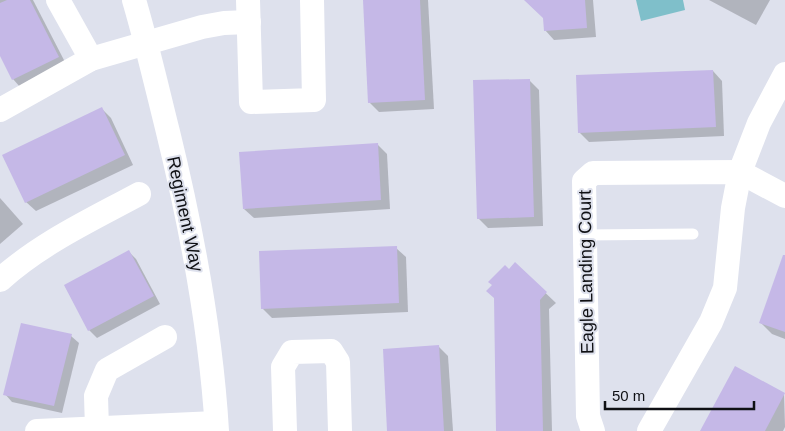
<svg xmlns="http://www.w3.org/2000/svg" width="785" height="431" font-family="Helvetica,sans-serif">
  <rect width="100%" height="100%" fill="#dee1ed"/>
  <!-- water -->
  <polygon fill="#7fbfca" points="636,0 683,0 685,10 641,21"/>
  <!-- shadow -->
  <g fill="#0003">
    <polygon points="0,0 33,0 66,64 20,87 13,79 0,54"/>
    <polygon points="364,0 428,0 434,109 379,112 369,102"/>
    <polygon points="525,0 593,0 596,37 554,40 545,30 544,18"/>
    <polygon points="709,0 770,0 756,25"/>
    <polygon points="713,71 722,81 724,136 589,142 579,132"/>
    <polygon points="529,80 539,90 543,226 488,228 478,218"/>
    <polygon points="102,109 111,118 133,165 36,211 26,202"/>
    <polygon points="377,144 387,154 390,209 254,218 244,209"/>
    <polygon points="0,198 23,224 0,244"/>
    <polygon points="396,248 406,257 408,312 272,318 262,308"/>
    <polygon points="129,252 136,259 160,304 97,338 89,330 65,286"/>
    <polygon points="785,259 785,339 772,334 760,322"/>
    <polygon points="515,264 556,303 549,309 552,431 497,431 509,271"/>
    <polygon points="71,336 79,343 62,413 12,402 5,394"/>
    <polygon points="439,347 448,356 453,431 389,431"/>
    <polygon points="784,394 785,427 783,431 702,431"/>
  </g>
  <!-- building -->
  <g fill="#c5b8e7">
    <polygon points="7,0 30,0 59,57 12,80 0,56 0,3"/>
    <polygon points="363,0 420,0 425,100 368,103"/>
    <polygon points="524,0 585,0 587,28 544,31 543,18"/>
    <polygon points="713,70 716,127 578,133 576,75"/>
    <polygon points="530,79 534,217 477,219 473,80"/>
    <polygon points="102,107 125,155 25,203 2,155"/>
    <polygon points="378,143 381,200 243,209 239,152"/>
    <polygon points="397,246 399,303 261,309 259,251"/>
    <polygon points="129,250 154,296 88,331 64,285"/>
    <polygon points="783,255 785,255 785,332 759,323"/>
    <polygon points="515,262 547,292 540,300 543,431 496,431 494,298 486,291 492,285 488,282 505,265 509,269"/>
    <polygon points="21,323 72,334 54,406 3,395"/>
    <polygon points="439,345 444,431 387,431 383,349"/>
    <polygon points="735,366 785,393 765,431 700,431"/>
  </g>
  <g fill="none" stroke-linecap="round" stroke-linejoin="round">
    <!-- lane -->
    <polyline stroke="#fff" stroke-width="11" points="585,235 693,234"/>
    <!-- street -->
    <g stroke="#fff" stroke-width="24">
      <polyline points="58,0 91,59"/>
      <path d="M134,0C147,44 157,88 168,132C192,230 211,330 217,431"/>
      <polyline points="248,0 251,102 314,100 312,0"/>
      <polyline points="0,110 91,59 202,27 224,23 249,22"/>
      <path d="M0,280C41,243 91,220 139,194"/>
      <polyline points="97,429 96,396 107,370 165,337"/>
      <polyline points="37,431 216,423"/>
      <polyline points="285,431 283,367 292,352 331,351 338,362 340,431"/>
      <polyline points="593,431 588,416 584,181 593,173 740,172 785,196"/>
      <polyline points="649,431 711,322 725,288 733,208 740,172 759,123 785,74"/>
    </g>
  </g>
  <g text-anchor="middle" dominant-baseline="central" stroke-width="4" stroke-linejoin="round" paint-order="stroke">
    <!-- street labels -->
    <g font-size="18" fill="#0f1014" stroke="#dee1ed">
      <text transform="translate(185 214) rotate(78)">Regiment Way</text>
      <text transform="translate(586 272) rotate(-91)">Eagle Landing Court</text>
    </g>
  </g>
  <!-- scale -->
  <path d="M605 401v8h149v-8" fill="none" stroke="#0f1014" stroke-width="2.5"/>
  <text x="612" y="401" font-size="15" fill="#0f1014" stroke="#dee1ed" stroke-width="4" paint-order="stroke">50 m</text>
</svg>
